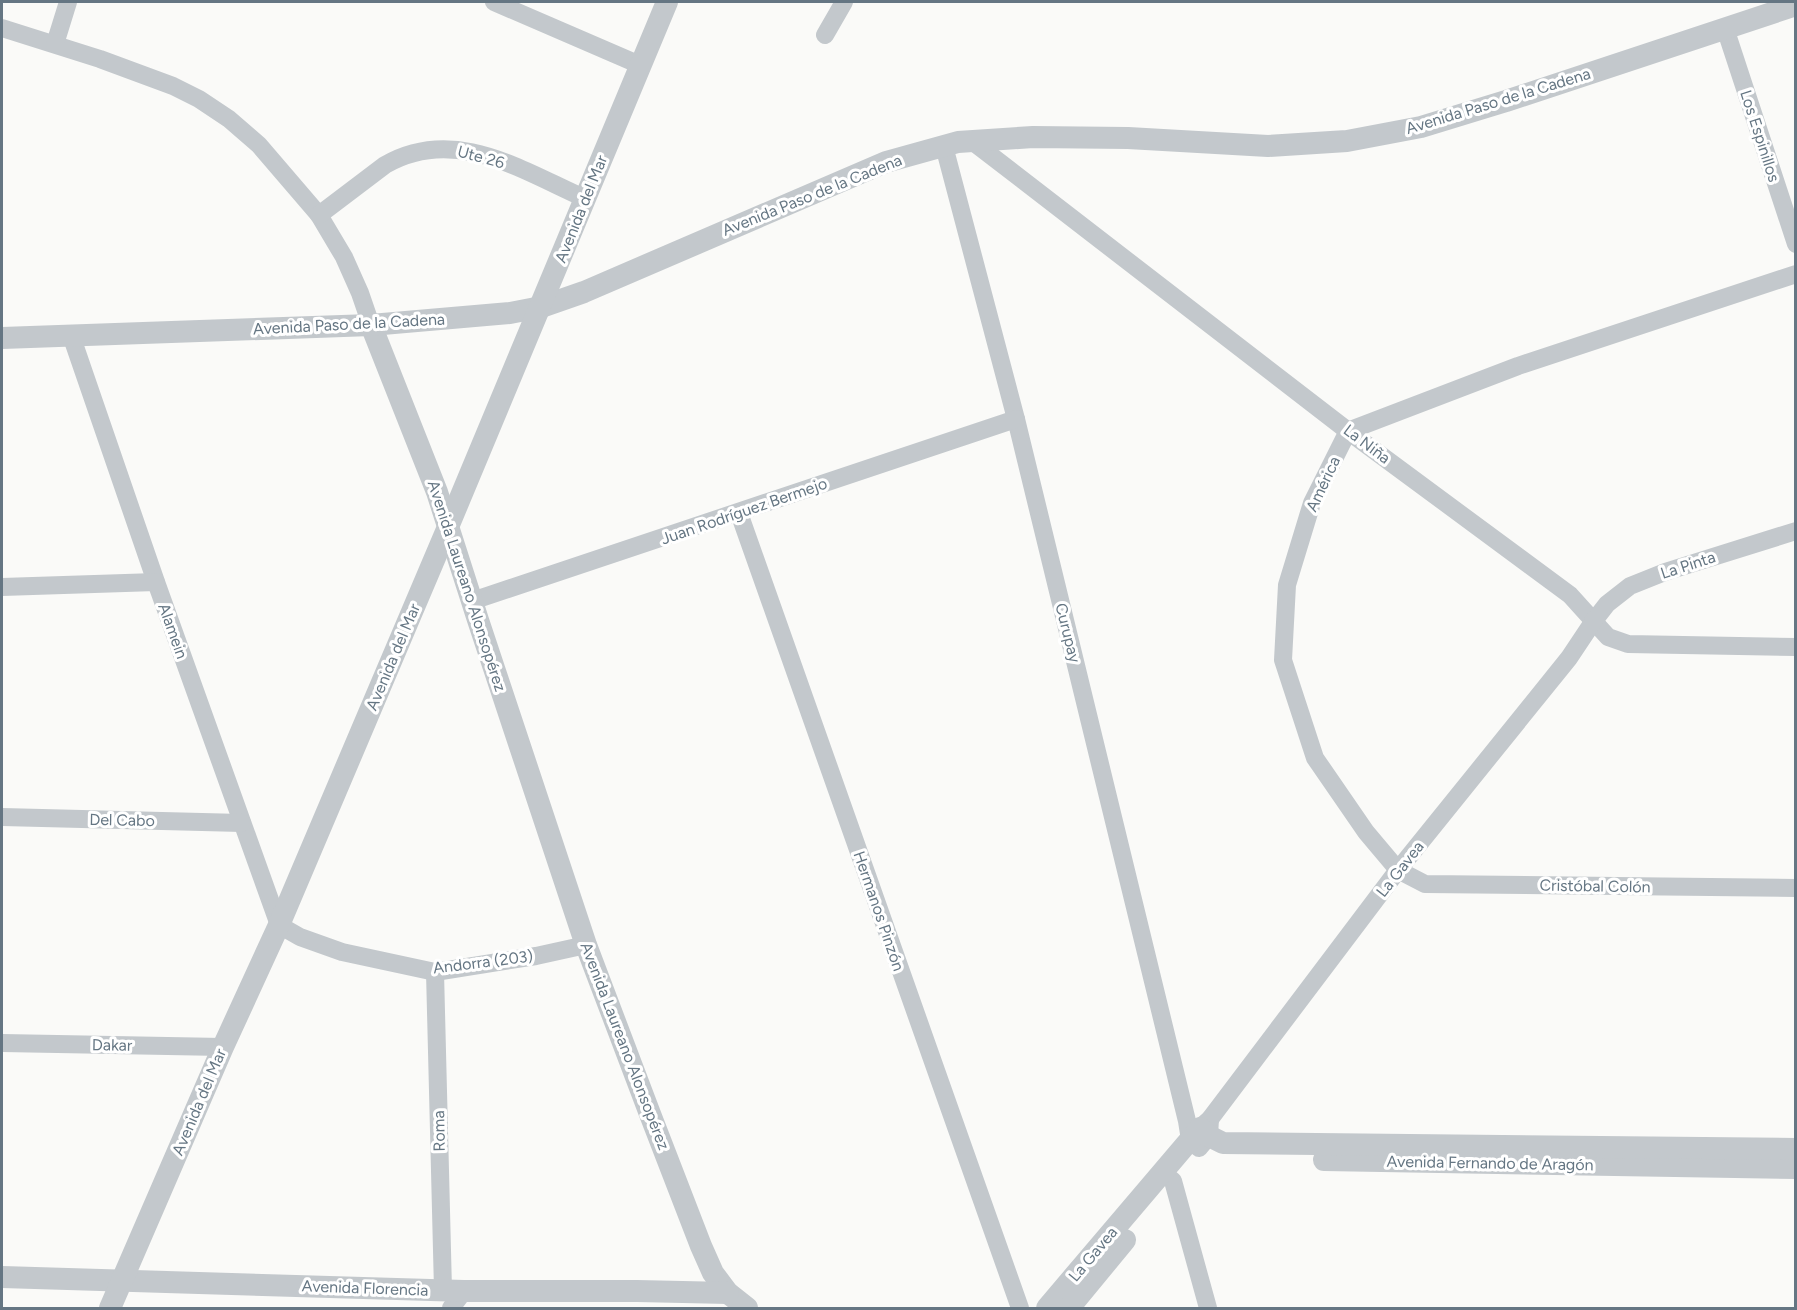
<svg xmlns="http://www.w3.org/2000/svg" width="1797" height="1310" font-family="Figtree,sans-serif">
  <rect width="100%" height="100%" fill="#fafaf8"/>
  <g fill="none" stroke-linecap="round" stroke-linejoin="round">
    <!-- minor -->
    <g stroke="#c3c8cc" stroke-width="18">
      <polyline points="494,2 640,65"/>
      <polyline points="2,28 100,59 173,86 199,99 229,119 259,145 319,215 344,257 360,293 371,325"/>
      <polyline points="1725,28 1796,244"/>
      <polyline points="825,35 844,2"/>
      <polyline points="55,44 68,2"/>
      <polyline points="972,141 1348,431 1570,595 1608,637 1628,644 1796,647"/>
      <polyline points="944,146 1016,419 1187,1121 1190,1140 1199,1148 1209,1136 1210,1119"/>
      <path d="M319,215L385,165C454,125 521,170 584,198"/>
      <polyline points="1796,274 1518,366 1348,431 1312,503 1287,585 1283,660 1315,758 1366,832 1398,870 1425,884 1796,888"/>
      <polyline points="71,335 156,582 279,925 300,937 342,952 435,972 536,956 586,945"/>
      <polyline points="739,513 1020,1308"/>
      <polyline points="2,587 156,582"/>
      <polyline points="472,601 1016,419"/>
      <polyline points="2,817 242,823"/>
      <polyline points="435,972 443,1290"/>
      <polyline points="2,1043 223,1047"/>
      <polyline points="1202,1126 1210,1119 1398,870 1569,658 1593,622 1607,604 1630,586 1665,572 1796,531"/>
      <polyline points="1162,1172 1173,1181 1208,1308"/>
      <polyline points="451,1308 464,1291"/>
    </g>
    <!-- tertiary -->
    <g stroke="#c3c8cc" stroke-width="22">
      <polyline points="371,325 437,492 478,620 586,945 650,1114 701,1246 713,1273 728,1293 747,1308"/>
      <polyline points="2,338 371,325 510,313 541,307 584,292 886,162 958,142 1033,137 1128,138 1268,146 1347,141 1421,127 1506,101 1796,5"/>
      <polyline points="1324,1160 1796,1168"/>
      <polyline points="2,1277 464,1291 637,1291 728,1293"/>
      <polyline points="110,1308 223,1047 279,925 448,527 667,2"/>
      <polyline points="1047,1308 1200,1128 1209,1136 1223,1143 1796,1149"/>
      <polyline points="1069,1308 1125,1240"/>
    </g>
  </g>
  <g text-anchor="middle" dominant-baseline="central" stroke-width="6" stroke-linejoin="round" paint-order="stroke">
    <!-- street labels -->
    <g font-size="16" fill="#657683" stroke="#fff">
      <text transform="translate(1498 101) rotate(-17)">Avenida Paso de la Cadena</text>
      <text transform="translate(1760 136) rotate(72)">Los Espinillos</text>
      <text transform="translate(481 157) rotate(15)">Ute 26</text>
      <text transform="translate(812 195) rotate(-22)">Avenida Paso de la Cadena</text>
      <text transform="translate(581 209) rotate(-68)">Avenida del Mar</text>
      <text transform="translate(349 324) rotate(-3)">Avenida Paso de la Cadena</text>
      <text transform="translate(1367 444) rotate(37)">La Niña</text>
      <text transform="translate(1323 484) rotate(-65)">América</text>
      <text transform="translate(744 511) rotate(-19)">Juan Rodríguez Bermejo</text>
      <text transform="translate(1688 565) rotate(-18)">La Pinta</text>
      <text transform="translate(467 586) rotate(72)">Avenida Laureano Alonsopérez</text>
      <text transform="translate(173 631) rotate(70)">Alamein</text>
      <text transform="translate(1068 633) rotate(76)">Curupay</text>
      <text transform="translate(393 657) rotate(-67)">Avenida del Mar</text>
      <text transform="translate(122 820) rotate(1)">Del Cabo</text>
      <text transform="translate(1400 869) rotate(-52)">La Gavea</text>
      <text transform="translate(1595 886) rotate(1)">Cristóbal Colón</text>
      <text transform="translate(879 911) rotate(71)">Hermanos Pinzón</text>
      <text transform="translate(483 962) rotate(-7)">Andorra (203)</text>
      <text transform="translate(112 1045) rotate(1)">Dakar</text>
      <text transform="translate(625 1046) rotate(69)">Avenida Laureano Alonsopérez</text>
      <text transform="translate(199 1102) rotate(-67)">Avenida del Mar</text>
      <text transform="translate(439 1131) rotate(-91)">Roma</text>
      <text transform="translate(1490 1163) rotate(1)">Avenida Fernando de Aragón</text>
      <text transform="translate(1093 1254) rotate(-50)">La Gavea</text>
      <text transform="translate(365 1288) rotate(2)">Avenida Florencia</text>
    </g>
  </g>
  <!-- border -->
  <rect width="1797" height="1310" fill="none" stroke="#657683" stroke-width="6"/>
</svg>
